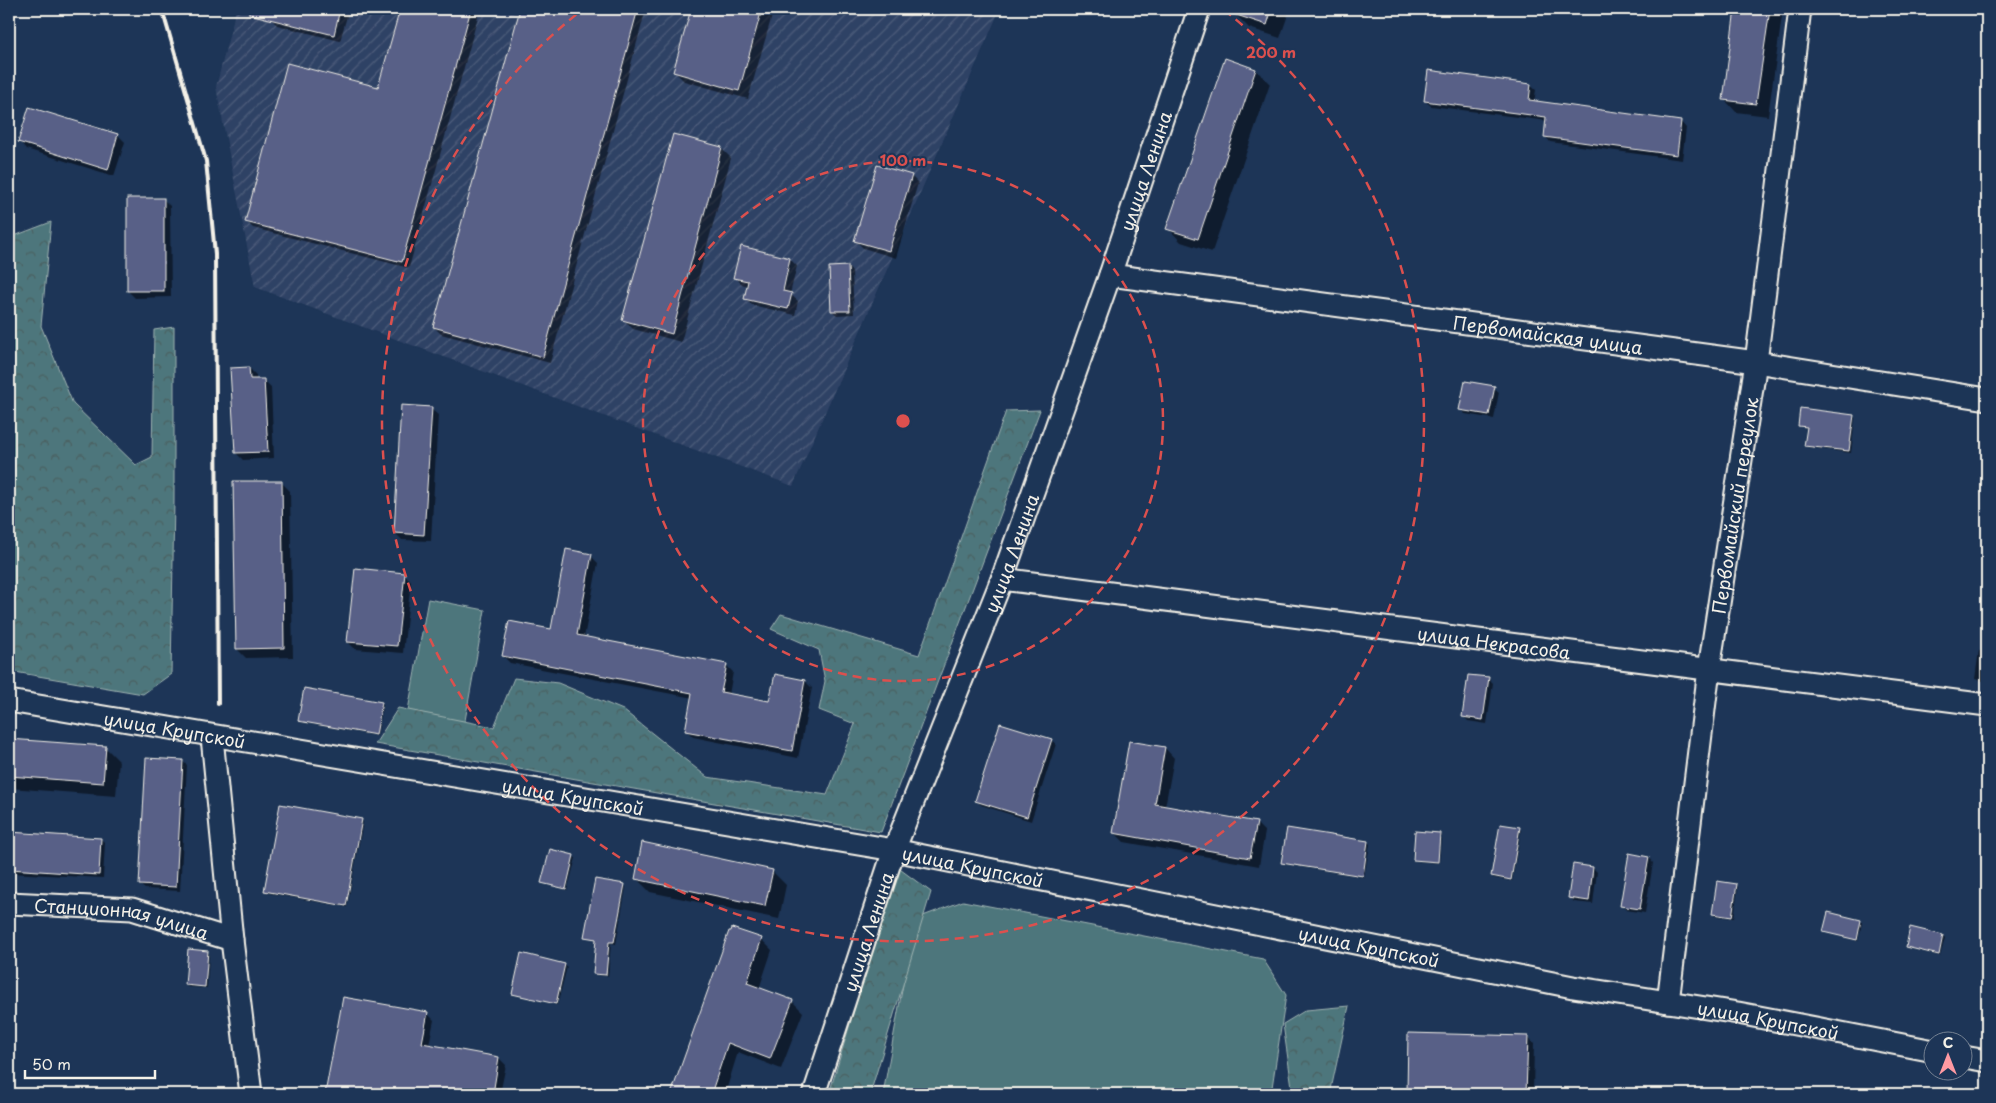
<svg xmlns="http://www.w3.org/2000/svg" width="1996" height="1103" font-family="'Playpen Sans',sans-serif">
  <defs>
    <pattern id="industrial-furrows" width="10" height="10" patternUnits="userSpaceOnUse" patternTransform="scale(1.25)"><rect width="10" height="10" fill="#2f4265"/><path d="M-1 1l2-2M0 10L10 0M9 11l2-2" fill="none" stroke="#4e5e7b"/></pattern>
    <pattern id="forest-crowns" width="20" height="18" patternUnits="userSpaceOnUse" patternTransform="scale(1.25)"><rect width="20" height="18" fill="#4d767b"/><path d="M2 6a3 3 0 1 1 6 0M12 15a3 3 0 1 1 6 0" fill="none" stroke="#4b5f60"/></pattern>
  </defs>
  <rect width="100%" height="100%" fill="#1d3557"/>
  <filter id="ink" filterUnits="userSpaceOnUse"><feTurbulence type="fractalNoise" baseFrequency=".02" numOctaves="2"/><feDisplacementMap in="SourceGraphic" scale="10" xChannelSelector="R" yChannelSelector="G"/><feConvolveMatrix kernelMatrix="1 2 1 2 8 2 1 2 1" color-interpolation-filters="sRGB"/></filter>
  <g filter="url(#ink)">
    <!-- industrial -->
    <polygon fill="url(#industrial-furrows)" points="236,9 1000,9 793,486 255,287 216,87"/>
    <!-- green -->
    <g fill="#4d767b" stroke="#a0b4b2">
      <polygon points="428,599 485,610 464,726 407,716"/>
      <polygon points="963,901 1263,959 1286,995 1271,1094 883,1094 915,919"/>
    </g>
    <!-- forest -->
    <g fill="url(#forest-crowns)" stroke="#a0b4b2">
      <polygon points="51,222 41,326 73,404 136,465 152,457 154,330 174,327 174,501 171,674 143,694 9,671 9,238"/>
      <polygon points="1040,410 881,832 375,744 398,708 494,727 514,678 558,683 623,710 707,777 827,795 855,724 819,710 825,681 819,650 771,629 781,614 919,655 1006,411"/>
      <polygon points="897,867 931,892 870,1094 829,1094"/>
      <polygon points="1349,1006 1330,1094 1293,1094 1283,1024 1306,1010"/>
    </g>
    <!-- shadow -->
    <g fill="#0007">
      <polygon points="272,9 349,9 340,41 277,25 270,18"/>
      <polygon points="401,9 480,9 409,268 253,228 246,221 379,88"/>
      <polygon points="521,9 646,9 550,363 441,334 434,327"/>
      <polygon points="692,9 774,9 748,99 684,81 675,72"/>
      <polygon points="1237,9 1290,9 1280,38 1249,28 1235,14"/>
      <polygon points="1737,9 1783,9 1768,116 1736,112 1724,99"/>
      <polygon points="1226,59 1256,70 1270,84 1212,252 1181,242 1168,228"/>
      <polygon points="1530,85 1536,90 1534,102 1681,122 1686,128 1682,160 1550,142 1545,136 1547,121 1431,106 1425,101"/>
      <polygon points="30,109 118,135 125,142 114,176 26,149 20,142"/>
      <polygon points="674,136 722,149 731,158 681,342 633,329 624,320"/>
      <polygon points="911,176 918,183 896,258 863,248 856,241"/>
      <polygon points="163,199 170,206 171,297 135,298 128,291"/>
      <polygon points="742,248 790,259 797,266 790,294 798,301 795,315 752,305 745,298 748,286 742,284 735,277"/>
      <polygon points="848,267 852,272 854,314 837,315 832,311"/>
      <polygon points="249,368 256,375 256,380 264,380 271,387 274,458 243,460 236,453"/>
      <polygon points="1494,388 1499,392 1494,419 1465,414 1461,409"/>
      <polygon points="431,409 438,415 431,541 402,540 395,533"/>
      <polygon points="1853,416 1855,418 1851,453 1807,447 1806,445 1808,428 1799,426"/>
      <polygon points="281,482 290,491 293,657 246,658 237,649"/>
      <polygon points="591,556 598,563 584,638 726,665 733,672 729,695 770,703 776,676 805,681 812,688 798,758 693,737 686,730 693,698 510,663 503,656 552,630"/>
      <polygon points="404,574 411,581 403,653 355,649 348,642"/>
      <polygon points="1979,650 1987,652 1987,682 1975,679"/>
      <polygon points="1488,678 1493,683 1487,724 1468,721 1464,717"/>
      <polygon points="381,703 383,705 377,736 301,722 300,720"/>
      <polygon points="9,740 105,747 119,761 116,796 9,788"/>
      <polygon points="1051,740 1056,744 1031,821 981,805 977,801"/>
      <polygon points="1165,748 1174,758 1165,807 1256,823 1265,832 1259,866 1124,842 1115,833"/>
      <polygon points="182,761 187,765 180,891 145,889 140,885"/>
      <polygon points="361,820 363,822 347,907 268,893 266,891"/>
      <polygon points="1519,829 1521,830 1512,881 1494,878 1492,876"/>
      <polygon points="9,833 101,839 105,843 103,878 9,873"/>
      <polygon points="1439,834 1441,836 1439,863 1416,861 1414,859"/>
      <polygon points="1368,842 1370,844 1364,877 1284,864 1282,863"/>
      <polygon points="551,850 576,858 567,890 542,882"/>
      <polygon points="1649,858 1653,863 1645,913 1626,910 1622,905"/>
      <polygon points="1593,868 1597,872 1593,904 1574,902 1570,897"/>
      <polygon points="772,871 786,885 779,919 650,892 636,878"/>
      <polygon points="1736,885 1738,887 1734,918 1715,916 1713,914"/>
      <polygon points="624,886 626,887 616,944 611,943 608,976 596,975 594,973 598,940 586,936"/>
      <polygon points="1861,921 1862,923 1858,941 1825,932"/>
      <polygon points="10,929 12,931 13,951 9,951 9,930"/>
      <polygon points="1911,929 1943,936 1945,938 1940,956 1909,948 1907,947"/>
      <polygon points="730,932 761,939 772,950 759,989 792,1001 803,1012 781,1069 738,1052 725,1094 673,1094"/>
      <polygon points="208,952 209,954 207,988 188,987 186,985"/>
      <polygon points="565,965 567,967 557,1005 513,993"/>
      <polygon points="427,1013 434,1020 429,1045 499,1058 506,1065 500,1094 302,1094 303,1089 327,1094"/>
      <polygon points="1410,1035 1527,1037 1534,1044 1533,1094 1408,1094"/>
    </g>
    <!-- building -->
    <g fill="#596087" stroke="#f4f1e8">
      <polygon points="249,9 340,9 334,35 249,14"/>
      <polygon points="400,9 471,9 402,262 245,222 287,63 378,87"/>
      <polygon points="520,9 638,9 543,357 433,327"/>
      <polygon points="691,9 762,9 739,91 673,72"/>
      <polygon points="1225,9 1272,9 1267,25 1224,11"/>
      <polygon points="1735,9 1770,9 1756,104 1723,100"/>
      <polygon points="1225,58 1256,69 1198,239 1166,229"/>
      <polygon points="1428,70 1531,84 1529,100 1681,121 1677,155 1544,137 1546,117 1424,101"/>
      <polygon points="29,107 118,134 108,170 18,142"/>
      <polygon points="673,134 722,147 672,334 622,320"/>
      <polygon points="877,165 912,175 889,251 854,241"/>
      <rect x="127" y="198" width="37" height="93"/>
      <polygon points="741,246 790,258 783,291 792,293 788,309 744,299 748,281 733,278"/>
      <polygon points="848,266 850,311 831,311 829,267"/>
      <polygon points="249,367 250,379 264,379 268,452 235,453 230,368"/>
      <polygon points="1465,381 1495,386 1489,415 1459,410"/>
      <polygon points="401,405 432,407 424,535 394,533"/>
      <polygon points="1800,408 1854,415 1849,451 1804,446 1807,427 1798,426"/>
      <polygon points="233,481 282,481 284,648 236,649"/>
      <polygon points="566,549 592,554 577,635 727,664 721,692 769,701 775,674 805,680 792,751 685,731 692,693 502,656 509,621 551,629"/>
      <polygon points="355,568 405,573 397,646 347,642"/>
      <polygon points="1468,675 1489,677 1483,720 1462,717"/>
      <polygon points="304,688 382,702 376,735 298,721"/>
      <polygon points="1000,723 1052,739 1027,817 975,801"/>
      <polygon points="9,739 106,746 103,783 9,776"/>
      <polygon points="1129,741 1165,747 1155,804 1257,822 1250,858 1113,833"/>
      <polygon points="146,758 183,760 176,887 139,885"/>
      <polygon points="280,804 362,819 346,906 264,891"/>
      <polygon points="1500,824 1520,827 1511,880 1491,876"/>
      <polygon points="1287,828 1368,841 1363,876 1281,863"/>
      <polygon points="1415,831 1440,833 1438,862 1413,860"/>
      <polygon points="9,832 101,838 99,875 9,869"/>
      <polygon points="642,842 773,870 765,906 635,879"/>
      <polygon points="550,849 574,855 566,889 541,883"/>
      <polygon points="1629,853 1649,857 1640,909 1620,906"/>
      <polygon points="1573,864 1593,867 1589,901 1568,898"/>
      <polygon points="595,879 625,884 614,942 609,942 606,975 593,974 596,939 584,937"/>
      <polygon points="1717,881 1737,884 1732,917 1712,914"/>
      <polygon points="1828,912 1861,920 1857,940 1823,932"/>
      <polygon points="1910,927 1943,935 1939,955 1906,947"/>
      <polygon points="732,928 762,938 747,983 793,1000 770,1059 728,1043 711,1094 671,1094 729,931 731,931"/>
      <polygon points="188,949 208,951 205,987 185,985"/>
      <polygon points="521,953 565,964 556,1004 512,994"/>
      <polygon points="343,997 428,1012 422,1043 499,1057 493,1094 325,1094"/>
      <polygon points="1408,1033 1528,1036 1526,1094 1407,1094"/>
    </g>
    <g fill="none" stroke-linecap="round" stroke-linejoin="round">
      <!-- minor casing -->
      <g stroke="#f4f1e8" stroke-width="25">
        <g id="minor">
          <path id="s1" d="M1110,275L1756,362L1987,399"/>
          <path id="s2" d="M1002,579L1987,705"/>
          <path id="s3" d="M9,701L894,850L1573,987L1738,1013L1934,1051"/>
          <polyline points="212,737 232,940 251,1094"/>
          <path id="s4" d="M9,903L132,909L232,940"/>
          <path id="s5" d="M1668,1002L1709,669L1756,362L1800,9"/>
          <polyline points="1964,1057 1987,1061"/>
          <path id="s6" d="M814,1094L894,850L1002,579L1110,275L1199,9"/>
        </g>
      </g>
      <!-- minor -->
      <use href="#minor" stroke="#1d3557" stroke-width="21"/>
      <!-- rail -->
      <polyline stroke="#f4f1e8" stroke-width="4" points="162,9 206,161 215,254 218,704"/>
    </g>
  </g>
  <!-- distance rings -->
  <g fill="none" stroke="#dc504e" stroke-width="2.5" stroke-dasharray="9 6">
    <circle cx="903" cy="421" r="260"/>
    <path d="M1224 10A521 521 0 1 1 582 10"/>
  </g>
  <g text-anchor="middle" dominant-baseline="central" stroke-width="4" stroke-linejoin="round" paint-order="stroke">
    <!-- street labels -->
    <g font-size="18" fill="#f4f1e8" stroke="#1d3557">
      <text stroke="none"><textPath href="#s6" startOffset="981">улица Ленина</textPath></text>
      <text stroke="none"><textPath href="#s1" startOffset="442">Первомайская улица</textPath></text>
      <text stroke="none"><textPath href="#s5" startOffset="501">Первомайский переулок</textPath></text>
      <text stroke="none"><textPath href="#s6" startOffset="576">улица Ленина</textPath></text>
      <text stroke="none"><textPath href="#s2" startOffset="496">улица Некрасова</textPath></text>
      <text stroke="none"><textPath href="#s3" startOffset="168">улица Крупской</textPath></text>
      <text stroke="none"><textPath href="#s3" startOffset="572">улица Крупской</textPath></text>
      <text stroke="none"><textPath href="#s3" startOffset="978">улица Крупской</textPath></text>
      <text stroke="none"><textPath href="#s4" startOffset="114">Станционная улица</textPath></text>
      <text stroke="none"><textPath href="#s6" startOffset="171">улица Ленина</textPath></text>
      <text stroke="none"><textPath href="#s3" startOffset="1382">улица Крупской</textPath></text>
      <text stroke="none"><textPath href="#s3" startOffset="1788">улица Крупской</textPath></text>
    </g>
  </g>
  <circle cx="903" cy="421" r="8" fill="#dc504e" stroke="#1d3557" stroke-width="2.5"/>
  <g font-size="15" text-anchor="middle" font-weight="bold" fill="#dc504e" stroke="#1d3557" stroke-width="4" stroke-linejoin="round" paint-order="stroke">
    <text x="1271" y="58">200 m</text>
    <text x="903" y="166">100 m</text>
  </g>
  <!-- margin -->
  <rect width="1996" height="1103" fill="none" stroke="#1d3557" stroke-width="30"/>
  <rect x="15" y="15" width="1966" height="1073" fill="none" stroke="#f4f1e8" stroke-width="2" filter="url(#ink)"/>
  <!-- north arrow -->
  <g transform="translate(1948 1056)"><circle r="24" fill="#1d3557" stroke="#738091"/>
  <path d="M0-4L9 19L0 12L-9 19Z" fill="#ff9aa2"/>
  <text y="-8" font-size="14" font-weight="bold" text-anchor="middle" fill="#f4f1e8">С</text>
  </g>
  <!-- scale -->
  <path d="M25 1070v8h130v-8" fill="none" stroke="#f4f1e8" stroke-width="2.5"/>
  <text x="32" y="1070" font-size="15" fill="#f4f1e8" stroke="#1d3557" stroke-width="4" paint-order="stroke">50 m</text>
</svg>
